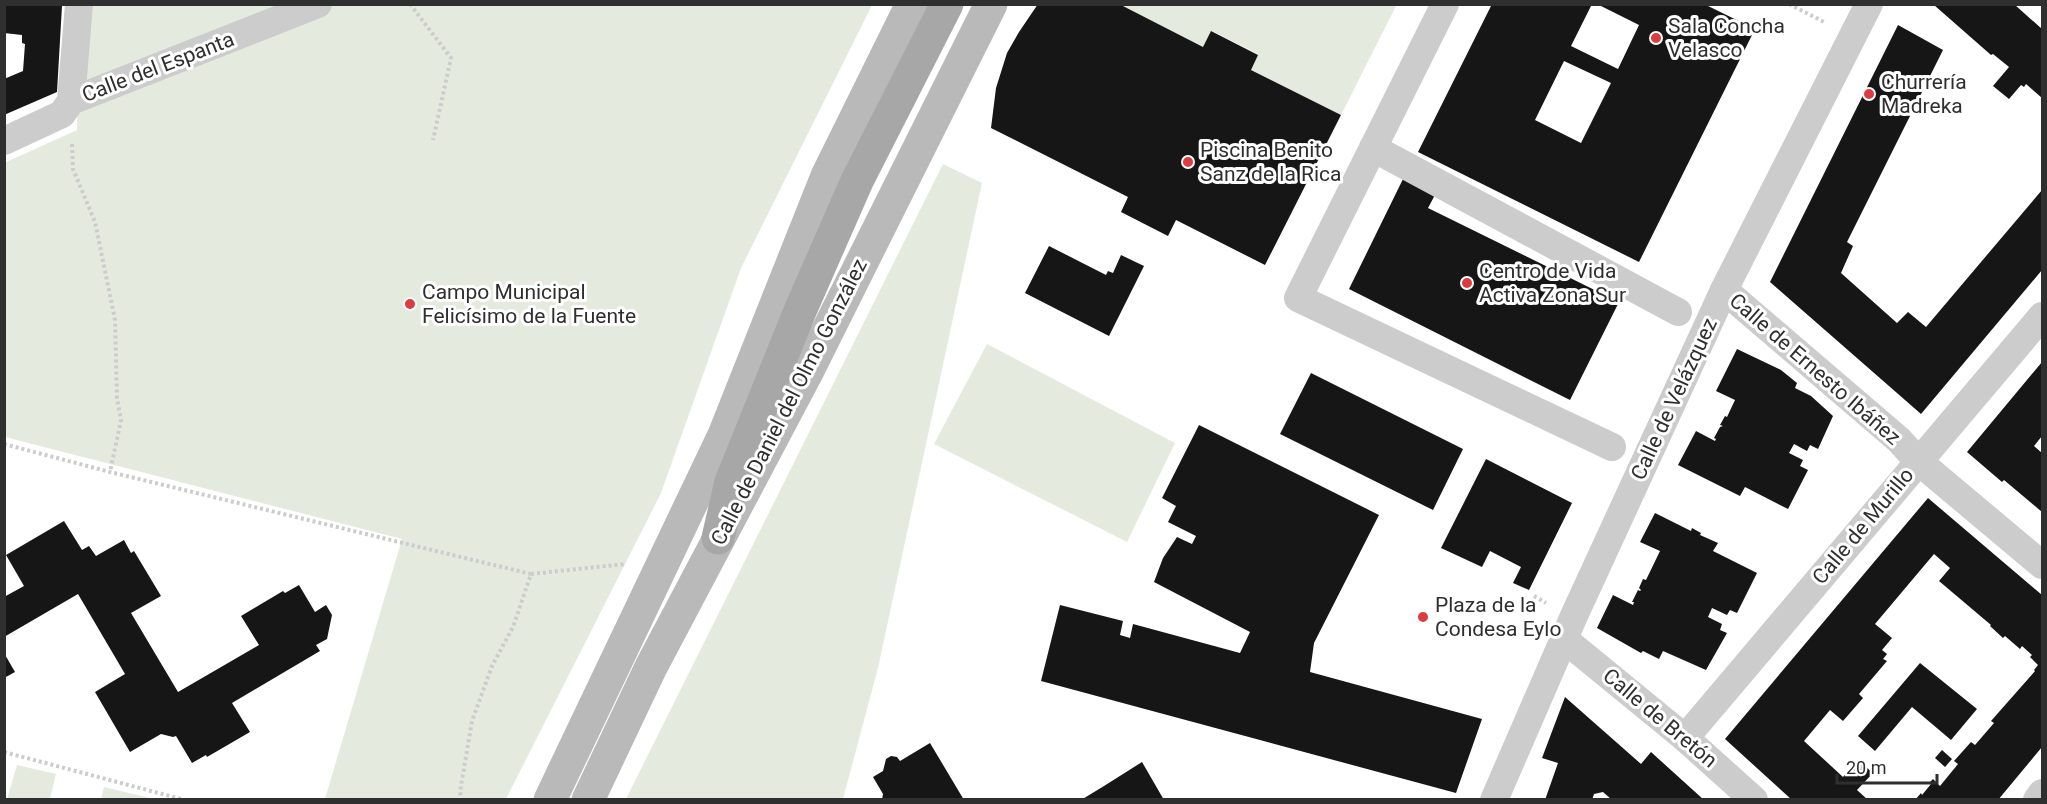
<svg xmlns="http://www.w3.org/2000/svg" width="2047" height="804" font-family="Roboto,sans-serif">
  <rect width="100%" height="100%" fill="#fff"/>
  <!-- green -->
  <g fill="#e4ebde">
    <polygon points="1393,4 1396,6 1341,115 1251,70 1258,54 1212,31 1203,47 1119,5"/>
    <polygon points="80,5 872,5 741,268 661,493 506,799 325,799 402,539 5,437 4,163 77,130"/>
    <polygon points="943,164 982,183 878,668 843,799 626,799"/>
    <polygon points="987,344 1175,443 1127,542 934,444"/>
    <polygon points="17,765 56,774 50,799 7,799"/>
    <polygon points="104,787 154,799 101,799"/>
  </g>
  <!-- building -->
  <g fill="#161616" fill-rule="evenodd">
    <polygon points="4,4 62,6 57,92 4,115 4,79 23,71 25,44 22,43 22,35 4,33"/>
    <polygon points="1038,4 1119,4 1203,47 1211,31 1258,55 1251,70 1341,115 1265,265 1176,220 1168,236 1121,212 1128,197 991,128 996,88 1007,53 1019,32"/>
    <path d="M1492,4H1592L1571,46L1618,69L1639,25L1597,4H1704L1755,29L1639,262L1418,152ZM1564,61L1611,83L1581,143L1535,120Z"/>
    <polygon points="1934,5 2015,5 2042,29 2042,98 2026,84 2024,87 2021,85 2009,99 1993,86 2009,67 1993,54 1991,55"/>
    <polygon points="1898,25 1943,50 1847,242 1853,246 1841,273 1897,323 1908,312 1926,327 2042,190 2042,270 1921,414 1770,282"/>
    <polygon points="1404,177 1436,193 1428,208 1619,302 1570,400 1349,289"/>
    <polygon points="1049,246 1106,275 1108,271 1113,273 1121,255 1144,266 1109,336 1025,293"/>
    <polygon points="1737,349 1781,370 1797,383 1795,388 1811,396 1833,416 1818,449 1810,445 1807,451 1794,444 1789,453 1803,460 1800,466 1808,470 1788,509 1745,487 1740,496 1678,465 1696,431 1715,441 1716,439 1714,438 1720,427 1723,426 1720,425 1725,416 1727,417 1735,400 1716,391"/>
    <polygon points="2042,362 2042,436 2034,446 2042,453 2042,512 2004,480 2002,482 1967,452"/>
    <polygon points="1311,373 1463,449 1433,510 1280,434"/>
    <polygon points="1199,425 1379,515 1314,643 1310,672 1482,719 1456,793 1041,681 1060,605 1123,621 1120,635 1130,638 1133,624 1240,653 1250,632 1154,582 1163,558 1177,537 1192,544 1196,536 1168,522 1176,506 1162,498"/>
    <polygon points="1486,459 1572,503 1529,590 1513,583 1521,567 1490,551 1482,567 1441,548"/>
    <polygon points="1928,498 2042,595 2042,747 1998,800 1915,800 1921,793 1922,795 1931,784 1929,783 1933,779 1940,786 1958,764 1954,761 1971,742 1975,745 1994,723 1991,721 2035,671 2034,670 2038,665 2030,657 2032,655 2022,646 2020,649 2005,636 2003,638 1990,626 1991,625 1939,581 1950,568 1934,554 1875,624 1892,638 1882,650 1887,654 1883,659 1887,661 1859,694 1863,698 1843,721 1830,710 1804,741 1843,777 1858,760 1873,773 1857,790 1868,800 1792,800 1725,739"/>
    <polygon points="1655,513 1691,531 1692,528 1701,533 1700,535 1718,543 1713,551 1757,573 1737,613 1730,610 1727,615 1712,608 1708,617 1722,624 1720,630 1727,633 1706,670 1663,651 1659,659 1643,651 1641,653 1597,628 1613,595 1633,605 1634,602 1632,602 1638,590 1640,591 1641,590 1639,588 1643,579 1646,580 1660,551 1640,542"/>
    <polygon points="64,521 82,550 89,546 96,556 124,540 131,553 134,551 161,596 131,613 178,692 259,645 241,616 283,591 285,593 299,585 315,612 326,605 332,615 327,639 316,645 320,651 232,703 250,732 207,757 206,755 192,763 176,736 173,737 161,734 130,752 95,692 125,674 78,594 4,637 4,597 24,586 6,555"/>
    <polygon points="4,653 15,672 4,678"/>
    <polygon points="1920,663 1977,709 1951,740 1912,707 1875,751 1858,736"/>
    <polygon points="1565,697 1641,764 1651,752 1704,800 1612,800 1603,792 1594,794 1592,800 1545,800 1558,763 1542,758"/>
    <polygon points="930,743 964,800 882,800 883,794 873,777 883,771 886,759 891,756 897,757 900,761"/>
    <polygon points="1942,750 1952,759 1945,767 1935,758"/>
    <polygon points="1142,762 1164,800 1081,800 1104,786"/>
  </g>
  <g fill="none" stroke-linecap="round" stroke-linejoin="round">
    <!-- path -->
    <g stroke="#ccc" stroke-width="4" stroke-dasharray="3 3" stroke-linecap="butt">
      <polyline points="410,4 451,58 433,140"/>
      <polyline points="1789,4 1826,23"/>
      <polyline points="72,144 73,169 95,222 115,320 117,398 121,420 110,472"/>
      <polyline points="4,444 110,472 531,574 513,627 492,666 472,721 460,792 462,800"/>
      <polyline points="531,574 625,564"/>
      <polyline points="1534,596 1546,603"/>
      <polyline points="4,752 185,800"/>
    </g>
    <!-- street -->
    <g stroke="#ccc" stroke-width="28">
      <polyline points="1445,4 1298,298 1612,447"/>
      <polyline points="71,101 79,4"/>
      <polyline points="4,141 62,114 71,101 318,4"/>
      <polyline points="1373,148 1678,312"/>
      <polyline points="1724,290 1899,440 1918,461 2042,565"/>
      <polyline points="1564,639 1685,738 1754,800"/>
      <polyline points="1685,738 2042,316"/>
      <polyline points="1494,800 1573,618 1724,290 1869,4"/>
      <polyline points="2037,800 2042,793"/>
    </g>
    <!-- secondary -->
    <g stroke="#b9b9b9" stroke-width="33">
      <polyline points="550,800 724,435 827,176 912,4"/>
      <polyline points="588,800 651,667 806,374 991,4"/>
    </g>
    <!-- primary -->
    <polyline stroke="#a7a7a7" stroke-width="33" points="718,538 731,482 800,311 857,181 947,4"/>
  </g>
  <!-- markers -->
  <g fill="#dc3b3f" stroke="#fff" stroke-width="2">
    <circle cx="1656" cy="38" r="6"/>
    <circle cx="1869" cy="94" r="6"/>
    <circle cx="1188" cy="162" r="6"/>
    <circle cx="1467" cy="283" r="6"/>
    <circle cx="410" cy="304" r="6"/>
    <circle cx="1423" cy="617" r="6"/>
  </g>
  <g text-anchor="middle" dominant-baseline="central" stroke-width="6" stroke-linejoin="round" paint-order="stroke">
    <!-- poi labels -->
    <g font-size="21" fill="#2f2f2f" stroke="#fff" text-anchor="start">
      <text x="1668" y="26">Sala Concha<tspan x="1668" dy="24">Velasco</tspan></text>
      <text x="1881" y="82">Churrería<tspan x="1881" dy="24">Madreka</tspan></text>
      <text x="1200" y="150">Piscina Benito<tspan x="1200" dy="24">Sanz de la Rica</tspan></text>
      <text x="1479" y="271">Centro de Vida<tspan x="1479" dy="24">Activa Zona Sur</tspan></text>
      <text x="422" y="292">Campo Municipal<tspan x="422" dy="24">Felicísimo de la Fuente</tspan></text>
      <text x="1435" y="605">Plaza de la<tspan x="1435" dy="24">Condesa Eylo</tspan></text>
    </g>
    <!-- street labels -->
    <g font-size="21" fill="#2f2f2f" stroke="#fff">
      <text transform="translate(158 67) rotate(-21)">Calle del Espanta</text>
      <text transform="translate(1815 369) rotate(41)">Calle de Ernesto Ibáñez</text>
      <text transform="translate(1674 399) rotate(-65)">Calle de Velázquez</text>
      <text transform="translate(789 402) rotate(-63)">Calle de Daniel del Olmo González</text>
      <text transform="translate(1863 526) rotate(-50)">Calle de Murillo</text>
      <text transform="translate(1660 718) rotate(40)">Calle de Bretón</text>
    </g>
  </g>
  <!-- border -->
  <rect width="2047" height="804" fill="none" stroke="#2f2f2f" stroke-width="12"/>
  <!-- scale -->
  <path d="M1837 774v9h100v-9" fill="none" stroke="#2f2f2f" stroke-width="3"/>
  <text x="1846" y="774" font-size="18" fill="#2f2f2f" stroke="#ffffff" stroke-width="4.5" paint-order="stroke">20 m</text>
</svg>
